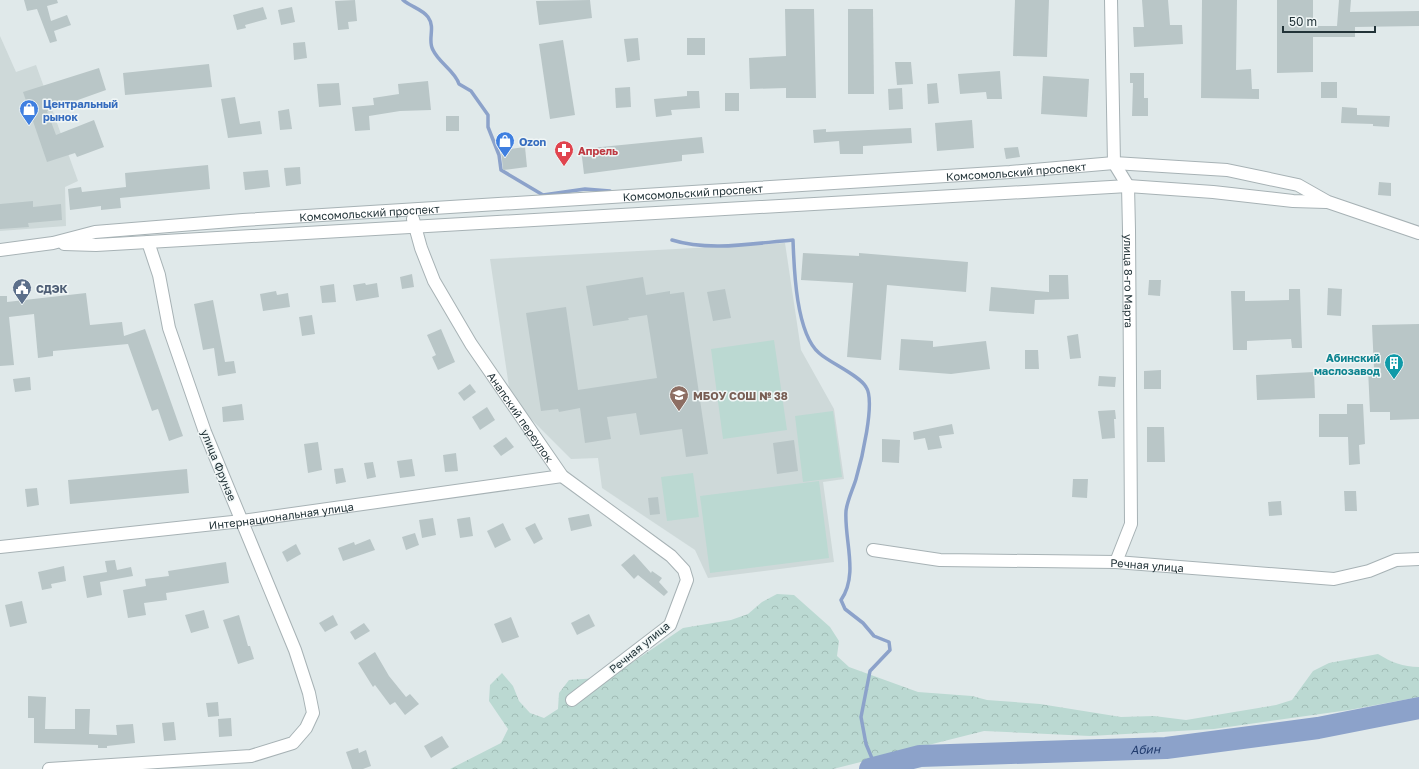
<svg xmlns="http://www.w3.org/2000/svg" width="1419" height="769" font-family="'Golos Text',sans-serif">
  <defs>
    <pattern id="forest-crowns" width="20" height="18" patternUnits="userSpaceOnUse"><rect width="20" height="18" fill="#bbd9d2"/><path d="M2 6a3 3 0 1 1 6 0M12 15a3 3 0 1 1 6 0" fill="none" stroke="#a0bbb5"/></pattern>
  </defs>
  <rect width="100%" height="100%" fill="#e0e9ea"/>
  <!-- built -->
  <g fill="#ced9d9">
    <polygon points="0,36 16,72 36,65 78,181 65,187 66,226 0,231"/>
    <polygon points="785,243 801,350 834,409 844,479 823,482 834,562 708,578 695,550 602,488 598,458 571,459 526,414 509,387 490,259"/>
  </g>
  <!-- green -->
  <g fill="#bbd9d2">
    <polygon points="774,340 787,430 723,439 711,349"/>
    <polygon points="833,411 842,477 803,482 795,416"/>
    <polygon points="693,473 699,517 667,521 661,477"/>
    <polygon points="819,481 829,558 710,573 700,496"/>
  </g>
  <!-- forest -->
  <path fill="url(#forest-crowns)" d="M777,594L794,595L830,627L839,641L837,656L849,667L918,692L972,696L987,700L1040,704L1121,717L1154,716L1186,720L1276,705L1292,700L1313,671L1329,663L1378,654C1391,662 1403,667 1419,667V697L1349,710L1214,729L1090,736L984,731L833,769H450L501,743L508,729L489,701L490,685L502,673L513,686L519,701L530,713L544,718L558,709L559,693L569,680L611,677L683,628L731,620L748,614L762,602Z"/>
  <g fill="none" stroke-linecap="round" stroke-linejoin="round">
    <!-- stream -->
    <g stroke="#8ca2ca" stroke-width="3.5">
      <path d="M403,0C411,7 422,9 428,17C436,28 427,40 433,50C439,63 455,71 459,84L471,91L488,115V127L499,155L501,170L543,195L585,189L610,191"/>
      <path d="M672,240C710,252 755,243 793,240C794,269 796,333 819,353C830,363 859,375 866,387C876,401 861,462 856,479C853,489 847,501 846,511C844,540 859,574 841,600L845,609L863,623L874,636L889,642L890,650L870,671L861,717L866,744L876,768"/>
    </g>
    <!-- river -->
    <path stroke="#8ca2ca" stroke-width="22" id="s1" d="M870,769L920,756L1166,748L1318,728L1419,708"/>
  </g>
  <!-- building -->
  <g fill="#b9c6c7">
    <polygon points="24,0 57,0 58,3 47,6 51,21 67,15 71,25 54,31 57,41 50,43 37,9 27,11"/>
    <polygon points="355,0 357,21 348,22 349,29 338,30 335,1"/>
    <polygon points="590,0 592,18 539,25 536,1"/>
    <polygon points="1015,0 1049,0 1047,57 1013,56"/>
    <polygon points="1142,0 1168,0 1170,25 1182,25 1183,44 1134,47 1133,27 1144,27"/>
    <polygon points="1202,0 1237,0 1236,70 1251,69 1252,89 1259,89 1259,99 1201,98"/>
    <polygon points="1277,0 1313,0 1313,26 1337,26 1339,0 1351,0 1350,12 1419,11 1419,26 1355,27 1355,37 1313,37 1313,72 1277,73"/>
    <polygon points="263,7 267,19 245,25 246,28 237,30 233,15"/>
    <polygon points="292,7 295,22 281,25 278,10"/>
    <polygon points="785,9 814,9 816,98 786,98 786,88 750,89 749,58 786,56"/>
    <polygon points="848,9 873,9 874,94 848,94"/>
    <polygon points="638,38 640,60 627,62 624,39"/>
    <rect x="687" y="38" width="18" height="17"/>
    <polygon points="563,40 575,115 550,119 539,44"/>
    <polygon points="305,42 307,58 294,60 293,43"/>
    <polygon points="895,62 911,62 913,84 897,85"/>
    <polygon points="209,64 212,87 125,95 123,73"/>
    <polygon points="99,68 106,90 47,111 56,135 94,120 104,147 77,157 75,153 47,162 23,92"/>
    <polygon points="1000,71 1002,99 987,99 986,92 960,94 958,74"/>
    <polygon points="1130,73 1144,73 1144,98 1148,98 1148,116 1132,116 1133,83 1130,83"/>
    <polygon points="1043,76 1089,79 1087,117 1041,114"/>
    <polygon points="428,81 431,110 400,111 369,116 370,130 355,131 352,107 374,105 373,98 399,94 398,84"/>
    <rect x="1321" y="82" width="16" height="16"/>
    <polygon points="339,83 341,105 319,107 317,84"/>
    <polygon points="937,83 939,103 928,104 927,84"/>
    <polygon points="630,87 631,107 616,108 615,88"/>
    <polygon points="902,88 903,109 889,110 888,89"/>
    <polygon points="687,91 699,91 700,108 671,110 672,115 656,117 654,99 687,96"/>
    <rect x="725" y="93" width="14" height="18"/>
    <polygon points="235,97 240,124 260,121 262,134 228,138 221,99"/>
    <polygon points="1342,107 1357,108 1357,115 1390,116 1389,127 1373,126 1373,124 1341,123"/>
    <polygon points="289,109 292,129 280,130 278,111"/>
    <rect x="446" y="116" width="13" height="15"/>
    <polygon points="972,120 974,148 937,151 935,123"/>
    <polygon points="911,128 912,143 863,146 863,154 840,154 839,141 814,143 813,130 826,129 826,132"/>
    <polygon points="702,137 704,153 682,155 682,161 584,174 581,149"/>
    <polygon points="525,147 527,167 503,170 501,150"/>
    <polygon points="1018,147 1020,157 1006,159 1004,148"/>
    <polygon points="208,165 210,189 120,198 121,208 101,210 101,206 70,210 68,189 81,187 82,192 126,187 125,173"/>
    <polygon points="300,167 301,184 286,186 284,168"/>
    <polygon points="268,170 270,187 245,190 243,172"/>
    <polygon points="1379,182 1391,183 1391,196 1378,195"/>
    <polygon points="33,201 33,207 61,204 62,220 28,223 29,227 0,229 0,204"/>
    <polygon points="803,253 859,256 859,253 968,262 966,292 887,285 881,360 847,357 853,283 801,280"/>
    <polygon points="412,274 414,287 402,289 400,277"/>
    <polygon points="1049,275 1068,275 1069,299 1035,300 1034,314 989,311 991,287 1049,292"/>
    <polygon points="643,277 646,295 670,291 670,294 684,292 708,454 686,457 682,429 640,435 636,413 607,417 611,439 585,443 580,408 559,412 558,409 541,411 526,313 566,307 578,390 657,378 647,315 628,318 629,320 593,326 586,286"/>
    <polygon points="1149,280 1161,280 1160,296 1148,295"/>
    <polygon points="365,283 366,285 377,283 379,297 356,301 353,285"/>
    <polygon points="334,284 336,302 322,303 320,286"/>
    <polygon points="1328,288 1342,289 1341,316 1327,315"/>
    <polygon points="725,289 731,318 713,321 707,292"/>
    <polygon points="1289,289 1300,289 1302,348 1292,348 1291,339 1247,341 1247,350 1233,350 1231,291 1245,291 1245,301 1289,300"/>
    <polygon points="276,291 277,295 288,293 290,307 263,311 260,294"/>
    <polygon points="86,293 90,325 122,322 124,336 145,329 183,436 169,441 158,409 152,411 128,344 53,351 53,356 38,358 34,314 9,317 14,365 0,366 0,296 7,296 7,302"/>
    <polygon points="213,300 225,362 234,361 236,373 218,376 214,348 203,350 194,304"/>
    <polygon points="312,315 315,334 302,336 299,317"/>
    <polygon points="1419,324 1419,419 1390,420 1390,412 1370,412 1368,369 1374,369 1372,325"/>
    <polygon points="441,329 455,362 438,370 432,357 436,355 427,335"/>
    <polygon points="1078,334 1081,358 1070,359 1067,336"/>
    <polygon points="901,339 933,341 933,347 986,341 990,369 951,374 899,370"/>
    <polygon points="1025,350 1038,350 1039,369 1025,369"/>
    <polygon points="1161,370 1161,389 1144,389 1144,371"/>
    <polygon points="1314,372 1315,398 1257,400 1256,375"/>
    <polygon points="1099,376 1116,377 1115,387 1098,386"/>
    <polygon points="30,377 31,390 15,392 13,379"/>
    <polygon points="470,384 476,392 464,401 458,393"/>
    <polygon points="242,404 244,420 223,422 222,407"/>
    <polygon points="1347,404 1363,404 1365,444 1359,445 1360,464 1349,465 1348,437 1319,437 1319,414 1347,414"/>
    <polygon points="487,407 495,420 480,430 472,417"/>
    <polygon points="1115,410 1116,419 1114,419 1115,438 1102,439 1098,411"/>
    <polygon points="952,424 954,434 939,436 942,448 928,450 925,438 914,440 913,432"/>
    <polygon points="1147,427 1164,427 1165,462 1147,462"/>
    <polygon points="506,437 514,447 501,456 493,446"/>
    <polygon points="882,439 900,440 899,463 882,462"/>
    <polygon points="794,440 798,471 777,474 773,443"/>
    <polygon points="318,442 322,470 308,473 304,444"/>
    <polygon points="456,453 458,471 445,472 443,455"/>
    <polygon points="412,459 415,476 400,478 397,461"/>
    <polygon points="373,462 376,477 367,479 364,463"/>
    <polygon points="343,468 346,482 336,484 334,469"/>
    <polygon points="187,469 189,493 70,504 68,480"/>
    <polygon points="1073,479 1088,479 1087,498 1072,497"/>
    <polygon points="37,488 39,505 27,507 25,489"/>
    <polygon points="1344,491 1356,491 1357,511 1345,511"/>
    <polygon points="658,497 660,514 650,515 648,498"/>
    <polygon points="1281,501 1282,515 1269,516 1268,502"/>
    <polygon points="589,514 592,526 571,531 568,518"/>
    <polygon points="470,517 473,536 460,538 457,519"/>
    <polygon points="433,518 436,535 422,538 419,520"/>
    <polygon points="503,523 511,540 495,548 487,531"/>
    <polygon points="535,523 543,539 534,544 525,528"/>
    <polygon points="415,533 419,545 406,550 402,537"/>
    <polygon points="370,539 375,550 343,561 338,548 354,542 355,545"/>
    <polygon points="296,544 301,554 287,562 282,552"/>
    <polygon points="634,554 651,573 652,571 662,578 659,582 668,592 664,596 638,575 634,579 621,565"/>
    <polygon points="115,560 117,570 131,567 133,576 100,582 102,595 87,598 83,576 107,572 105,561"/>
    <polygon points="226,562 229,583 166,593 167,600 144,603 146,615 128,618 123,590 146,586 145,579 169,576 168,571"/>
    <polygon points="64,566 66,581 51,584 52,588 42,590 38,572"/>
    <polygon points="22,601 27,623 10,627 5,605"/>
    <polygon points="204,610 209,628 191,633 185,615"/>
    <polygon points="589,614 595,626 577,635 571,623"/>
    <polygon points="239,615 248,646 250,646 254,659 238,664 223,620"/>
    <polygon points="333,615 338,625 325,632 319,623"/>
    <polygon points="511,617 519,637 502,643 494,624"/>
    <polygon points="364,623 370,631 355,640 350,632"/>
    <polygon points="375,652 389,676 406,697 410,694 419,704 405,715 395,702 390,705 375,685 373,687 358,663"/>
    <polygon points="28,696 46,697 45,729 75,729 75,709 90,709 89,734 117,735 116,725 133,724 135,743 107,746 107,748 98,748 98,745 34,743 34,718 28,718"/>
    <polygon points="218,702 219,716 208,717 206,703"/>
    <polygon points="231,718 232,736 219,737 218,719"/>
    <polygon points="174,722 176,740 164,741 162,723"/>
    <polygon points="442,736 449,747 431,758 424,746"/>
    <polygon points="358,748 359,753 366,750 371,766 363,769 352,769 346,752"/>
  </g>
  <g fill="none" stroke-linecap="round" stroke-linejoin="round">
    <!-- minor casing -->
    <g stroke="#a7b2b5" stroke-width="14">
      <g id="minor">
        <path id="s2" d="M1111,0L1114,163L1128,186L1129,230L1131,524L1116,562"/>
        <path id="s3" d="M413,219L421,248L434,281L471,344L562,476L671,556L684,570L687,580L670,625L572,700"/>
        <polyline points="64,244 96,245 1128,186 1213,192 1293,201 1326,202"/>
        <path id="s4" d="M0,250L53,243L95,232L243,220L1010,172L1114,163L1227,170L1298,185L1328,202L1419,233"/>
        <path id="s5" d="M0,547L242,521L562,476"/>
        <path id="s6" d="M873,550L940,560L1116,562L1334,579L1369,571L1396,560L1419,559"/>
        <polyline points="49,769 251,756 293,743 306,728 313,713 309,693 295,650 205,432 169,328 159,275 148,242"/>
      </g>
    </g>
    <!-- minor -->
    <use href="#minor" stroke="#fff" stroke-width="12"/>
  </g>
  <!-- icons -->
  <defs>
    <g id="shop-pin" transform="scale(1)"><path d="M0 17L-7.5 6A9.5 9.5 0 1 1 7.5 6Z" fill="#3f7fe0" stroke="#f0f6f6"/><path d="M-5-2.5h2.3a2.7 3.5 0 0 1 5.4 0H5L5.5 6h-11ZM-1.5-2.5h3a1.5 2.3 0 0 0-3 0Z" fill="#fff"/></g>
    <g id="pharmacy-pin" transform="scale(1)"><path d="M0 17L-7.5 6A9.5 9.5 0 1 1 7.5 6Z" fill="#e0444e" stroke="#f0f6f6"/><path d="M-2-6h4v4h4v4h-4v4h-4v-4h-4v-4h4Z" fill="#fff"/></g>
    <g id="civic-pin" transform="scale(1)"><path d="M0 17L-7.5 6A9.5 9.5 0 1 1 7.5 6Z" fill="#5c6f8a" stroke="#f0f6f6"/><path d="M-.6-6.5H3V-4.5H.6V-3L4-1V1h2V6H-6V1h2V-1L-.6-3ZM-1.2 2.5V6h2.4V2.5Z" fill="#fff"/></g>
    <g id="building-pin" transform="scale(1)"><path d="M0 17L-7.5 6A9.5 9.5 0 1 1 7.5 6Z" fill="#0f9aa8" stroke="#f0f6f6"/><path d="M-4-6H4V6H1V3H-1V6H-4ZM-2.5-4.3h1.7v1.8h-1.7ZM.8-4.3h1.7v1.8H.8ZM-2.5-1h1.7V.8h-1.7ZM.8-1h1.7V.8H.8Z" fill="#fff"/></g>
    <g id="school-pin" transform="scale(1)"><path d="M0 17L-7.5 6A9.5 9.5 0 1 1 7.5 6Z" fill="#8d6e63" stroke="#f0f6f6"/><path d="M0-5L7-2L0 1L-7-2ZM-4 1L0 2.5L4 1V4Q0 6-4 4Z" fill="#fff"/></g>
  </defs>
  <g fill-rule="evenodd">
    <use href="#shop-pin" x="29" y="109"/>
    <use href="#shop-pin" x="505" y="141"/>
    <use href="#pharmacy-pin" x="564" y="150"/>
    <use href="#civic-pin" x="22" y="288"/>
    <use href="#building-pin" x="1394" y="363"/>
    <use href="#school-pin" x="679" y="395"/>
  </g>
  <g text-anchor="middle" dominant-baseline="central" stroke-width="3" stroke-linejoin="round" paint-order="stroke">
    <!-- shop labels -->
    <g font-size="11" font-weight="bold" fill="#366cbe" stroke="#f0f6f6" text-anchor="start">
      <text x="43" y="103">Центральный<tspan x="43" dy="13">рынок</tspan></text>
      <text x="519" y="141">Ozon</text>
    </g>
    <!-- health labels -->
    <g font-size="11" font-weight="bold" fill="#be3a42" stroke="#f0f6f6" text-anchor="start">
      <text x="578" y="150">Апрель</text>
    </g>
    <!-- street labels -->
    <g font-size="11" fill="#223338" stroke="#f0f6f6">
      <text stroke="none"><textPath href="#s4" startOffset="1020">Комсомольский проспект</textPath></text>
      <text stroke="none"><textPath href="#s4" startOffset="696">Комсомольский проспект</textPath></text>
      <text stroke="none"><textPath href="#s4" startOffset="372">Комсомольский проспект</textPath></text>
      <text stroke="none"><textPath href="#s2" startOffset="285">улица 8-го Марта</textPath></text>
      <text stroke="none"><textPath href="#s3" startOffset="227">Анапский переулок</textPath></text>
      <text transform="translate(219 465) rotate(68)">улица Фрунзе</text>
      <text stroke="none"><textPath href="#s5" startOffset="283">Интернациональная улица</textPath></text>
      <text stroke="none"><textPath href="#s6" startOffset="275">Речная улица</textPath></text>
      <text transform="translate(639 647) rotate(-39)">Речная улица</text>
    </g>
    <!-- service labels -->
    <g font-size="11" font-weight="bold" fill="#4e5e75" stroke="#f0f6f6" text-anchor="start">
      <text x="36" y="288">СДЭК</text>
    </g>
    <!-- culture labels -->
    <g font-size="11" font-weight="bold" fill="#0d838f" stroke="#f0f6f6" text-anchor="end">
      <text x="1380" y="357">Абинский<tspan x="1380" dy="13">маслозавод</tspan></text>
    </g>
    <!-- education labels -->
    <g font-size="11" font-weight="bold" fill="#785e54" stroke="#f0f6f6" text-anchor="start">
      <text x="693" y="395">МБОУ СОШ № 38</text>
    </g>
    <!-- water labels -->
    <g font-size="12" font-style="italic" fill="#223c6e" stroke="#f0f6f6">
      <text stroke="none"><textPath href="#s1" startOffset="277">Абин</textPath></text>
    </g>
  </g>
  <!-- scale -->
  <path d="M1283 26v6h92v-6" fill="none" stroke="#223338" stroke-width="2"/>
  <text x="1289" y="26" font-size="12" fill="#223338" stroke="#f0f6f6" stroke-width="3" paint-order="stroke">50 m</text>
</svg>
